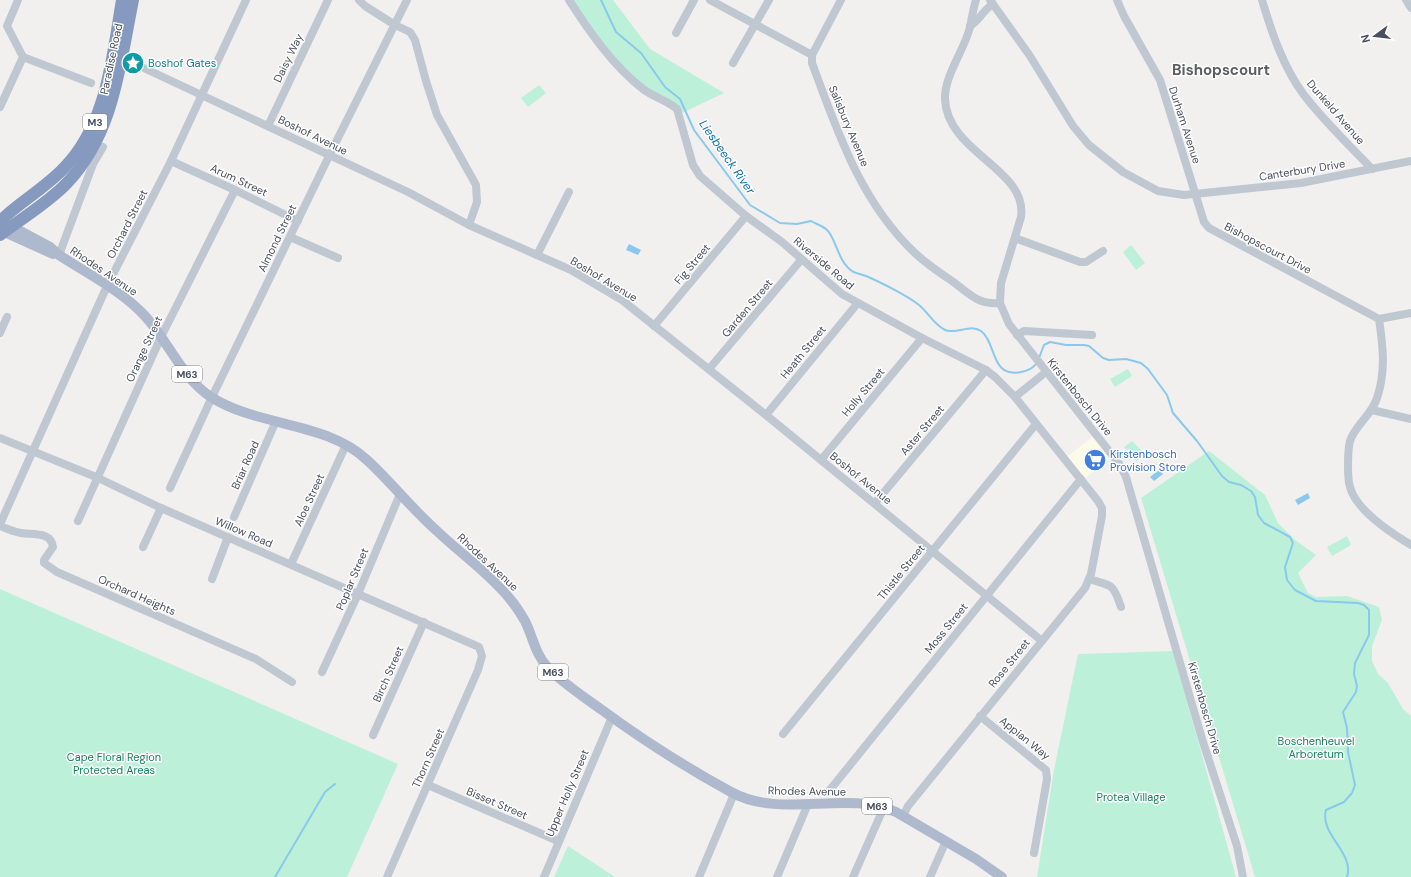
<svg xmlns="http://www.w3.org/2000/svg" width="1411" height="877" font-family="'DM Sans',sans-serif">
  <rect width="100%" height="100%" fill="#f2efef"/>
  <!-- commercial -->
  <polygon fill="#fcfae8" points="1096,434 1113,456 1082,481 1064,459"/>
  <!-- green -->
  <g fill="#bdf0d9">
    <path d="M571,0H613L650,49L724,93L682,113C672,107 661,101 651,93C623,72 590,30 571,0Z"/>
    <polygon points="539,85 546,93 528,107 521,98"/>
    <polygon points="1131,245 1145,263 1136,270 1123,252"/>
    <polygon points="1128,369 1132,376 1115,387 1110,379"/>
    <polygon points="1132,441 1142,451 1143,455 1136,461 1128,449 1127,450 1124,447"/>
    <polygon points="1209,451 1265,495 1278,523 1295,540 1316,555 1298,573 1308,593 1316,597 1347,596 1379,607 1382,620 1372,646 1372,661 1378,674 1388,683 1403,709 1411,716 1411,877 1255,877 1141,498"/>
    <polygon points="1347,536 1351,545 1332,556 1327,547"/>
    <polygon points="0,589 398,764 347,877 0,877"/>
    <polygon points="1173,651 1236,877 1037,877 1054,770 1078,654"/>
    <polygon points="568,846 615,877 554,877"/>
  </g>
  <!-- water -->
  <g fill="#89c9ed">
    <polygon points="629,244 641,250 638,255 626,250"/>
    <polygon points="1159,470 1163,474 1154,481 1150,477"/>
    <polygon points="1308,493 1310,498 1298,505 1295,500"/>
  </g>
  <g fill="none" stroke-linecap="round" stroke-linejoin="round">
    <!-- stream -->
    <g stroke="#89c9ed" stroke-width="2">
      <path d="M601,0L616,32L641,53L665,87L680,99L694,130L750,205L780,223L797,224L811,221C816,224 823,226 827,230C836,238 838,262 852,271C856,274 862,274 866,276C880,282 908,296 919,305C928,312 933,324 945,330C957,335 970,323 981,331C997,343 990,378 1021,372C1027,371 1032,369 1036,364"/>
      <path d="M1039,358L1044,345L1050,342L1066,345H1084L1089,346L1103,358L1109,360L1126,359L1141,363L1148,369L1167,395L1173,413L1197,441L1222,476L1229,482L1241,485L1251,491L1255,497L1258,515L1264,523L1290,537L1293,543L1285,567L1287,580L1295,590L1316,601L1358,603L1364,605L1369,610V635L1355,663L1354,674L1357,686L1356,692L1343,712L1347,728L1348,752L1355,785L1352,793L1344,802L1326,810C1319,834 1355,853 1347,877"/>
      <polyline points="275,877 325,792 335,784"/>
    </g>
    <!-- minor -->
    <g stroke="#bfc7d1" stroke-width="8">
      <polyline points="359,0 365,6 395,25 410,32 415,40 426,81 437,115 476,185 477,202 469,225"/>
      <path d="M569,0C589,31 613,66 643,89C653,97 667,100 677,109L693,165L700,176L746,216L782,242L842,294L922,338L986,370L995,377L1015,397L1098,501L1102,508V516L1091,574L1085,588L908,806L903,816"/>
      <polyline points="710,0 812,55"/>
      <path d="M841,0L812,55V63C837,131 861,203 916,254C927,264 940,273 952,281C970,294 978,305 1000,303"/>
      <path d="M976,0C973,9 972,18 970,27C965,49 944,76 945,99C947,153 1028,169 1021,217L1001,283L1000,303L1009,324L1120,465L1126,477L1203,742L1237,846L1243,877"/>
      <polyline points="990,0 1030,56 1073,126 1089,145 1123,172 1158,191 1184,195 1301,183 1411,161"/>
      <path d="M1117,0L1124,16L1160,80L1204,222L1209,228L1379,319C1383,346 1386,372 1377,398C1372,415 1355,425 1350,441C1348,449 1348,458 1348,466C1348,473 1348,481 1350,487C1356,510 1391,533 1411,545"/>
      <path d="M1262,0C1272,33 1283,67 1304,95C1324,121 1349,145 1372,169"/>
      <polyline points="1406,0 1411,8"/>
      <path d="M970,26C980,20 982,11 993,4"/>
      <polyline points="676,33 694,0"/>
      <polyline points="23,57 91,83"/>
      <polyline points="131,62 408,192 469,225 571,270 622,300 766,415 1042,641"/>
      <polyline points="733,63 769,0"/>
      <polyline points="0,107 23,57 7,26 18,0"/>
      <polyline points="268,126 328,0"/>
      <polyline points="171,161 235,190 298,221"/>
      <polyline points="290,237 338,258"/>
      <polyline points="1015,238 1080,262 1086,262 1103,251"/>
      <polyline points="59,255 93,164 103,147"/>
      <polyline points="537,255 569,192"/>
      <polyline points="1379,319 1411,313"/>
      <polyline points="654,326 746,216"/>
      <polyline points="0,333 7,317"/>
      <polyline points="1017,335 1024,331 1092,335"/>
      <polyline points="709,369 801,260"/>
      <polyline points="1015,397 1046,372"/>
      <polyline points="1372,410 1411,419"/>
      <polyline points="766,415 857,304"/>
      <polyline points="0,438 96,477 161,508 479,647 482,656 478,670 387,877"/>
      <polyline points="821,460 922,338"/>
      <polyline points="170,488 212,397 329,156 407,0"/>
      <polyline points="875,503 986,370"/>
      <polyline points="234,517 276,421"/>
      <polyline points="78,521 161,337 235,190"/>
      <polyline points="0,524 107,286 171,161 246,0"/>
      <path d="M0,526C7,529 14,532 21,533C32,535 51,531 53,547L44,560V563L57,572L256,659L292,682"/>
      <polyline points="143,547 161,508"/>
      <polyline points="291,564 346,445"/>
      <polyline points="212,579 228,537"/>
      <path d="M1089,579C1112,586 1113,583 1121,607"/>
      <polyline points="322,672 358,594 400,494"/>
      <polyline points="980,716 1046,770 1047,779 1034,853"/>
      <polyline points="783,734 1036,424"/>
      <polyline points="373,735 424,622"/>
      <polyline points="428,785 558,841"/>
      <polyline points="829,791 1081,479"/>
      <polyline points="544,877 612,717"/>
      <polyline points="699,877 734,794"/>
      <polyline points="777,877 808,804"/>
      <polyline points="853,877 884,807"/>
      <polyline points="930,877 946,841"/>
    </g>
    <!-- major -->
    <g stroke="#aeb9ce" stroke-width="10">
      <path d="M7,224L50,247L59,255C88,274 121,290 145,316C168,341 182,378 211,397C258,427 325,421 367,460C391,482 412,509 437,531C461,554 489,573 510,599C515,605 521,614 525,621C533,637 535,654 548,668C564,684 584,697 602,710C643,740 687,768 731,792C782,820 845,789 896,812L976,859L1002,877"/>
      <polyline points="0,230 53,254"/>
    </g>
    <!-- highway -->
    <g stroke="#8699bf" stroke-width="12">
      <path d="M0,221C20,202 45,188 64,168C107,124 112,58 122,0"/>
      <path d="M0,235C22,218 48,203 67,183C114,134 120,64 133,0"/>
    </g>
  </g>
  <!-- icons -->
  <defs>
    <g id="sight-disc" transform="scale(1.15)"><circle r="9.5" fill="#0f9aa8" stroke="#fff"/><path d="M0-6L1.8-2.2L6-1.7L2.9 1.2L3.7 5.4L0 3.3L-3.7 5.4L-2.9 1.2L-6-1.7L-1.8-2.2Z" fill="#fff"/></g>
    <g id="supermarket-disc" transform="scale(1.15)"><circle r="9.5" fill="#3f7fe0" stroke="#fff"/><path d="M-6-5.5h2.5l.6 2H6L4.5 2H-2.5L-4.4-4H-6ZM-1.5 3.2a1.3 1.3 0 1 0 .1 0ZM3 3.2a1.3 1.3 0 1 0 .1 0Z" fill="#fff"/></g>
  </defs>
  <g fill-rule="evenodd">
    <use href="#sight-disc" x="133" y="63"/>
    <use href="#supermarket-disc" x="1095" y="460"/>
  </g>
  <g text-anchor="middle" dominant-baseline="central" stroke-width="3" stroke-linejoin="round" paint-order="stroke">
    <!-- shield labels -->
    <g fill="#fff" stroke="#7e848e" stroke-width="1">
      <rect x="83" y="114" width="24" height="16" rx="3"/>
      <rect x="172" y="366" width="30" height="16" rx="3"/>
      <rect x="538" y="664" width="30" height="16" rx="3"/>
      <rect x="862" y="798" width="30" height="16" rx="3"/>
    </g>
    <g font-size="10" font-weight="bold" fill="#474f5d">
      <text x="95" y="122">M3</text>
      <text x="187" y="374">M63</text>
      <text x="553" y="672">M63</text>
      <text x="877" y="806">M63</text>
    </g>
    <!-- street labels -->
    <g font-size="11" fill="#474f5d" stroke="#fff">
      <text transform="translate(288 58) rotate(-64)">Daisy Way</text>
      <text transform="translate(111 59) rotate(-78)">Paradise Road</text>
      <text transform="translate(1336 112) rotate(49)">Dunkeld Avenue</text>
      <text transform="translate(1185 125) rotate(72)">Durham Avenue</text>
      <text transform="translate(849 126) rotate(67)">Salisbury Avenue</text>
      <text transform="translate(313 135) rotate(26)">Boshof Avenue</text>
      <text transform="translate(1302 170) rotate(-9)">Canterbury Drive</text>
      <text transform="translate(239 180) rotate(25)">Arum Street</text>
      <text transform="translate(127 224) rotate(-63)">Orchard Street</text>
      <text transform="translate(277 238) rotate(-64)">Almond Street</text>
      <text transform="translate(1268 248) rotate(28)">Bishopscourt Drive</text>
      <text transform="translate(824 263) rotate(40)">Riverside Road</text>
      <text transform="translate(692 264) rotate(-50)">Fig Street</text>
      <text transform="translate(104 271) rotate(34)">Rhodes Avenue</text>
      <text transform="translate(604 279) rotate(31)">Boshof Avenue</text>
      <text transform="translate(747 308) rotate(-50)">Garden Street</text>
      <text transform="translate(144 349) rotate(-65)">Orange Street</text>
      <text transform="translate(803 352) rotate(-51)">Heath Street</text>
      <text transform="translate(863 392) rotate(-50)">Holly Street</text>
      <text transform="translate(1080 397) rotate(51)">Kirstenbosch Drive</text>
      <text transform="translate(922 430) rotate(-50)">Aster Street</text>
      <text transform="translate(245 465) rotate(-66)">Briar Road</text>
      <text transform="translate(861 478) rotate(39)">Boshof Avenue</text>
      <text transform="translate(309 500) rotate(-65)">Aloe Street</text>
      <text transform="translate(244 532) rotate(23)">Willow Road</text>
      <text transform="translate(488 562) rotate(43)">Rhodes Avenue</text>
      <text transform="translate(901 572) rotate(-51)">Thistle Street</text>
      <text transform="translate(352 579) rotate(-67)">Poplar Street</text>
      <text transform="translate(137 595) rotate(24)">Orchard Heights</text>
      <text transform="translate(946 628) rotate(-51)">Moss Street</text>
      <text transform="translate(1009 663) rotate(-51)">Rose Street</text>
      <text transform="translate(388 674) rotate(-66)">Birch Street</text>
      <text transform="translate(1205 708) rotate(74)">Kirstenbosch Drive</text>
      <text transform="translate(1025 738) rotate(39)">Appian Way</text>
      <text transform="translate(428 758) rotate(-66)">Thorn Street</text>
      <text transform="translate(807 791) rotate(1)">Rhodes Avenue</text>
      <text transform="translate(567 793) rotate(-67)">Upper Holly Street</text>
      <text transform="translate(497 803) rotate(23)">Bisset Street</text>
    </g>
    <!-- culture labels -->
    <g font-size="11" fill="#0d838f" stroke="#fff" text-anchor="start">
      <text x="148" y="63">Boshof Gates</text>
    </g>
    <!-- shop labels -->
    <g font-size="11" fill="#366cbe" stroke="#fff" text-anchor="start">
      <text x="1110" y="454">Kirstenbosch<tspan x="1110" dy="13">Provision Store</tspan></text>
    </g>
    <!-- park labels -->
    <g font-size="11" fill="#16805c" stroke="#fff">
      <text x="1316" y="741">Boschenheuvel<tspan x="1316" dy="13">Arboretum</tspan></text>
      <text x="114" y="757">Cape Floral Region<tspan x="114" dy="13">Protected Areas</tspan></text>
      <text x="1131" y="797">Protea Village</text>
    </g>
    <!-- water labels -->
    <g font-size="12" font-style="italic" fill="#0a71ac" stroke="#fff">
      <text transform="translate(727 157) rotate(55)">Liesbeeck River</text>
    </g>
    <!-- district labels -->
    <g font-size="15" font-weight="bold" fill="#5c5e64" stroke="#fff">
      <text x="1221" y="70">Bishopscourt</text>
    </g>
  </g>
  <!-- north arrow -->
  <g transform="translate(1375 36) rotate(255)" stroke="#ffffff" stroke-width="3" paint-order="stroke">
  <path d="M0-3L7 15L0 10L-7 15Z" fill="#474f5d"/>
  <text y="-6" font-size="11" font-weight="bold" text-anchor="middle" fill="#474f5d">N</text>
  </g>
</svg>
